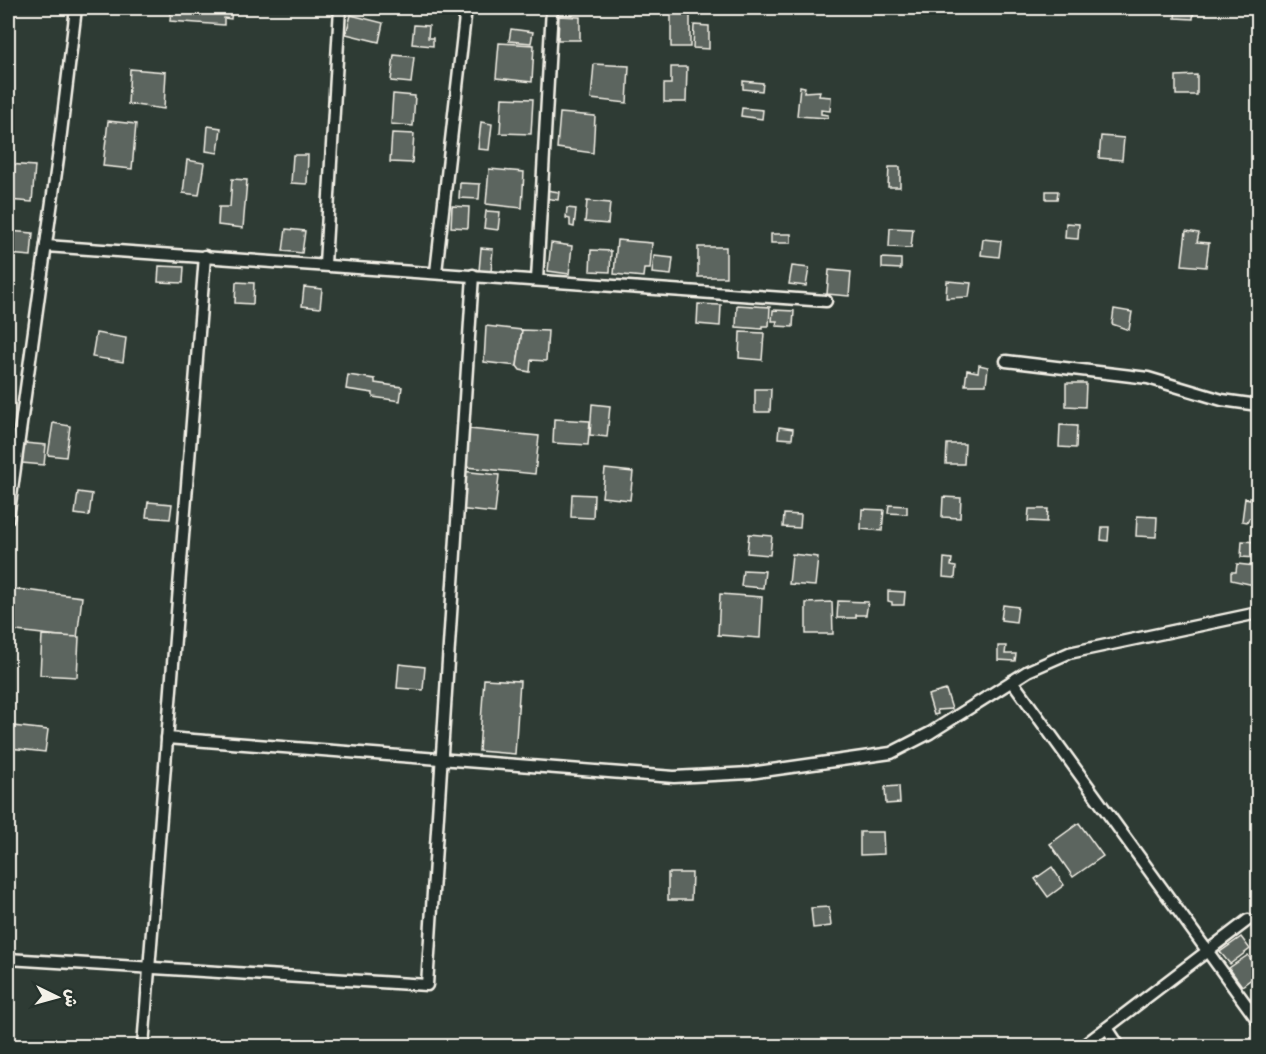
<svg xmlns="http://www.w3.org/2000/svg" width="1266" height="1054" font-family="'Architects Daughter','Playpen Sans Arabic',sans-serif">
  <rect width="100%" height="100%" fill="#2e3b34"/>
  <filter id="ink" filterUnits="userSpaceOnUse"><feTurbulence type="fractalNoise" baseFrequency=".0167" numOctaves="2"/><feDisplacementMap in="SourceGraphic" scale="12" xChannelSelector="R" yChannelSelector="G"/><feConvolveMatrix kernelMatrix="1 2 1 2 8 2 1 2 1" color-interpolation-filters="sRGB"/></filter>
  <g filter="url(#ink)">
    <!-- building -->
    <g fill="#5c655e" stroke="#f4f1e8" stroke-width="1.5">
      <polygon points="171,8 232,8 231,19 224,18 224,25 170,21"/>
      <rect x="671" y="8" width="19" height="39"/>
      <polygon points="1176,8 1194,8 1193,19 1175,18"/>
      <polygon points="351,15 383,23 379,42 346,34"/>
      <polygon points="559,16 580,17 580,40 558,40"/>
      <polygon points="414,25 429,26 428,38 433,38 433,46 412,44"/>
      <polygon points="694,25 709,26 709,49 693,48"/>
      <polygon points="511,29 533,32 531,43 509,41"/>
      <polygon points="499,43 534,45 532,82 496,78"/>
      <polygon points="394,55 414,57 411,83 391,81"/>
      <polygon points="594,64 629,66 627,103 591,99"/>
      <polygon points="671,67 687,67 686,102 664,102 664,84 671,84"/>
      <polygon points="130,69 166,72 164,109 128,104"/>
      <polygon points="1197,75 1197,95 1176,95 1176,76"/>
      <polygon points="743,81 763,83 762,91 743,89"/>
      <polygon points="800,86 805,87 804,92 820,91 819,96 831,97 830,111 821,110 821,114 828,115 828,118 797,116"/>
      <polygon points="393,94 415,96 413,126 391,124"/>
      <polygon points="502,98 533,99 531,134 500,133"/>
      <polygon points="742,108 763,110 762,119 741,116"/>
      <polygon points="560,113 595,116 593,153 557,148"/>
      <polygon points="108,121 136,124 132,169 103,166"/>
      <polygon points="481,122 492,124 489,150 478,149"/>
      <polygon points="208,126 221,128 218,153 206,151"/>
      <polygon points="392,133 414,134 412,163 390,162"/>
      <polygon points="1101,136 1124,138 1122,160 1099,158"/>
      <polygon points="293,155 308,155 307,184 291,183"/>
      <polygon points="187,160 204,163 199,195 183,193"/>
      <polygon points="8,164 35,166 32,202 8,200"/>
      <polygon points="889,167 900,167 900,187 888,187"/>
      <polygon points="489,169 524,172 522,208 486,204"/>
      <polygon points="232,179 247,180 243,228 218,225 219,207 230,207"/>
      <polygon points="460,183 480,184 479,199 459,198"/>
      <polygon points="546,190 559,192 558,200 545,198"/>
      <polygon points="1046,191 1058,191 1057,199 1046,199"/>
      <polygon points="587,201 610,203 608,224 585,222"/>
      <polygon points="452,206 469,207 468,228 451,227"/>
      <polygon points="567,208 576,209 574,227 570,226 570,219 566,218"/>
      <polygon points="486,211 500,212 498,230 484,228"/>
      <polygon points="1066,223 1079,224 1078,239 1065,238"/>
      <polygon points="890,228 913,229 911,248 889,247"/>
      <polygon points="286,229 305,231 302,253 283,251"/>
      <polygon points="8,231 33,233 31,256 8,254"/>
      <polygon points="1186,231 1199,233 1197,242 1209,243 1206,267 1182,265"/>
      <rect x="771" y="234" width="20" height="9"/>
      <polygon points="983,239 1001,241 999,257 981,255"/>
      <polygon points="617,240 652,243 650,269 644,269 643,277 614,274"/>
      <polygon points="551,243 572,246 569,274 548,271"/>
      <rect x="698" y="247" width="28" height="30"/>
      <polygon points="481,248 493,249 491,272 479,271"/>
      <polygon points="591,250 611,251 610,272 590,271"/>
      <polygon points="654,256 673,258 671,275 652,273"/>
      <polygon points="882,258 901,259 901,269 882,268"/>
      <polygon points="159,266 184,267 183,283 158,282"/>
      <polygon points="792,266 809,268 806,286 789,284"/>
      <polygon points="829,270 851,272 849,296 827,294"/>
      <polygon points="947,281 971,283 969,297 946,298"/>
      <polygon points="236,282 254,283 253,304 235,303"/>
      <polygon points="304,287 322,289 320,308 302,306"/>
      <polygon points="698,304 721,305 720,326 697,324"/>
      <polygon points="737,305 770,307 769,326 762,326 762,329 736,327"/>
      <polygon points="1114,309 1132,312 1129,330 1112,324"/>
      <polygon points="773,310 794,311 793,327 776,326 777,321 772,321"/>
      <polygon points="486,326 522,330 517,366 484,362"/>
      <polygon points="522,330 548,331 546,361 531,360 530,372 520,370 517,366"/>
      <polygon points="740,332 764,333 762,360 739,358"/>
      <polygon points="96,333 126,338 123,362 92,357"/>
      <polygon points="979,365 988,367 986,385 965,385 967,370 978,372"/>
      <polygon points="348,375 375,379 375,383 402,387 400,401 373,397 373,393 346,389"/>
      <polygon points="1066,383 1086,383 1085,407 1066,406"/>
      <polygon points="755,389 771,389 770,412 755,412"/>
      <polygon points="592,404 610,406 607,437 590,435"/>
      <polygon points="554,419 590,421 588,445 553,443"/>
      <polygon points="53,423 70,426 66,457 48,455"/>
      <polygon points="1060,425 1077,426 1076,448 1059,447"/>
      <polygon points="779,427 793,429 792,439 778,438"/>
      <polygon points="469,429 539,436 535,474 466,467"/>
      <polygon points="24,443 46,445 44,465 22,463"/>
      <polygon points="947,444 965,444 964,464 946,464"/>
      <polygon points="605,469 633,472 630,500 602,497"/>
      <polygon points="461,471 499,475 495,513 457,509"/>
      <polygon points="78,492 92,494 89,516 75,514"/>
      <polygon points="572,494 594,495 593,518 571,517"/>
      <polygon points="1251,494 1258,495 1258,519 1249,518 1247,522 1242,521 1245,498 1250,499"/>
      <polygon points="943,497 961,498 960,518 942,517"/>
      <polygon points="148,502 172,504 170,519 146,517"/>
      <polygon points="889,505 907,506 907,514 888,513"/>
      <polygon points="862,509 884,510 882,531 861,529"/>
      <polygon points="1029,509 1048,509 1047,522 1028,521"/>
      <polygon points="784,514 801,515 800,528 783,527"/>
      <polygon points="1137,516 1157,517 1156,537 1136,536"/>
      <polygon points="1102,527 1109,527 1108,541 1101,540"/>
      <polygon points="749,534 772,536 770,555 747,553"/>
      <polygon points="1242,541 1258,542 1258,558 1241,557"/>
      <polygon points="792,554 818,557 815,586 789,584"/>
      <polygon points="944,558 952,559 951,566 956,567 955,578 943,577"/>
      <polygon points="1237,564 1255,566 1254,585 1231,580 1231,572 1236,572"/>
      <polygon points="743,570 765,571 763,588 741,586"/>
      <polygon points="8,588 82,597 77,638 8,630"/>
      <polygon points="888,591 905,592 904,605 892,605 892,602 888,601"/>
      <polygon points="720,594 762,597 760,638 718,635"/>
      <polygon points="838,601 868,602 866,615 856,615 856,618 837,618"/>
      <polygon points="832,602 833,634 806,634 806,603"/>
      <polygon points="1003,605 1018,607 1016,622 1001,620"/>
      <polygon points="42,635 79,637 77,677 40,675"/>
      <polygon points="998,646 1006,646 1005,654 1016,654 1015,661 998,660"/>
      <polygon points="399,664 425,667 423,690 397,688"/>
      <polygon points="484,679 520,681 515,754 479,751"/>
      <polygon points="946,690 952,709 937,710 938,714 934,715 928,695"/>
      <polygon points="13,726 48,730 45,752 10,748"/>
      <polygon points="899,786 900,803 886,804 885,787"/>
      <polygon points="1079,823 1103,856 1073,877 1050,844"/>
      <polygon points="860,832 883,832 884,854 860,855"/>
      <polygon points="1052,867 1064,885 1048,897 1035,879"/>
      <polygon points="668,873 692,873 691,900 668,900"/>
      <polygon points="829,907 831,926 813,928 811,908"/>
      <polygon points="1241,937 1250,949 1230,964 1220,952"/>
      <polygon points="1248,955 1258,970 1258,974 1242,986 1229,968"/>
    </g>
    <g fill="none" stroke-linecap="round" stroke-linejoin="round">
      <!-- minor casing -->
      <g stroke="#f4f1e8" stroke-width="15">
        <g id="minor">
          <polyline points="46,246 826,301"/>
          <polyline points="325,264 340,8"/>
          <polyline points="436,272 466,8"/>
          <polyline points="537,280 552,8"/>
          <polyline points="1006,361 1148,378 1222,400 1258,405"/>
          <polyline points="8,518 58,158 76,8"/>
          <polyline points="1012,681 1258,1021"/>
          <polyline points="167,738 674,777 750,773 891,753 930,733 1028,671 1069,653 1258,613"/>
          <polyline points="8,959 427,985 473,275"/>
          <polyline points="1107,1028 1119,1046"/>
          <polyline points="143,1046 205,256"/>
          <polyline points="1083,1046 1248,920"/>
        </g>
      </g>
      <!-- minor -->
      <use href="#minor" stroke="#26332d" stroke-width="10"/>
    </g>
  </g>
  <!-- margin -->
  <rect width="1266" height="1054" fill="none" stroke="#26332d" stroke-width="30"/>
  <rect x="15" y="15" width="1236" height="1024" fill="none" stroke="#f4f1e8" stroke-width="2" filter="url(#ink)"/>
  <!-- north arrow -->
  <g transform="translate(57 997) rotate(95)" stroke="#26332d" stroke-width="4.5" paint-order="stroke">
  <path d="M0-4.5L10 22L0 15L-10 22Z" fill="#f4f1e8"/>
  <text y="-9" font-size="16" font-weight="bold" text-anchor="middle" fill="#f4f1e8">ش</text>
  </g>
</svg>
